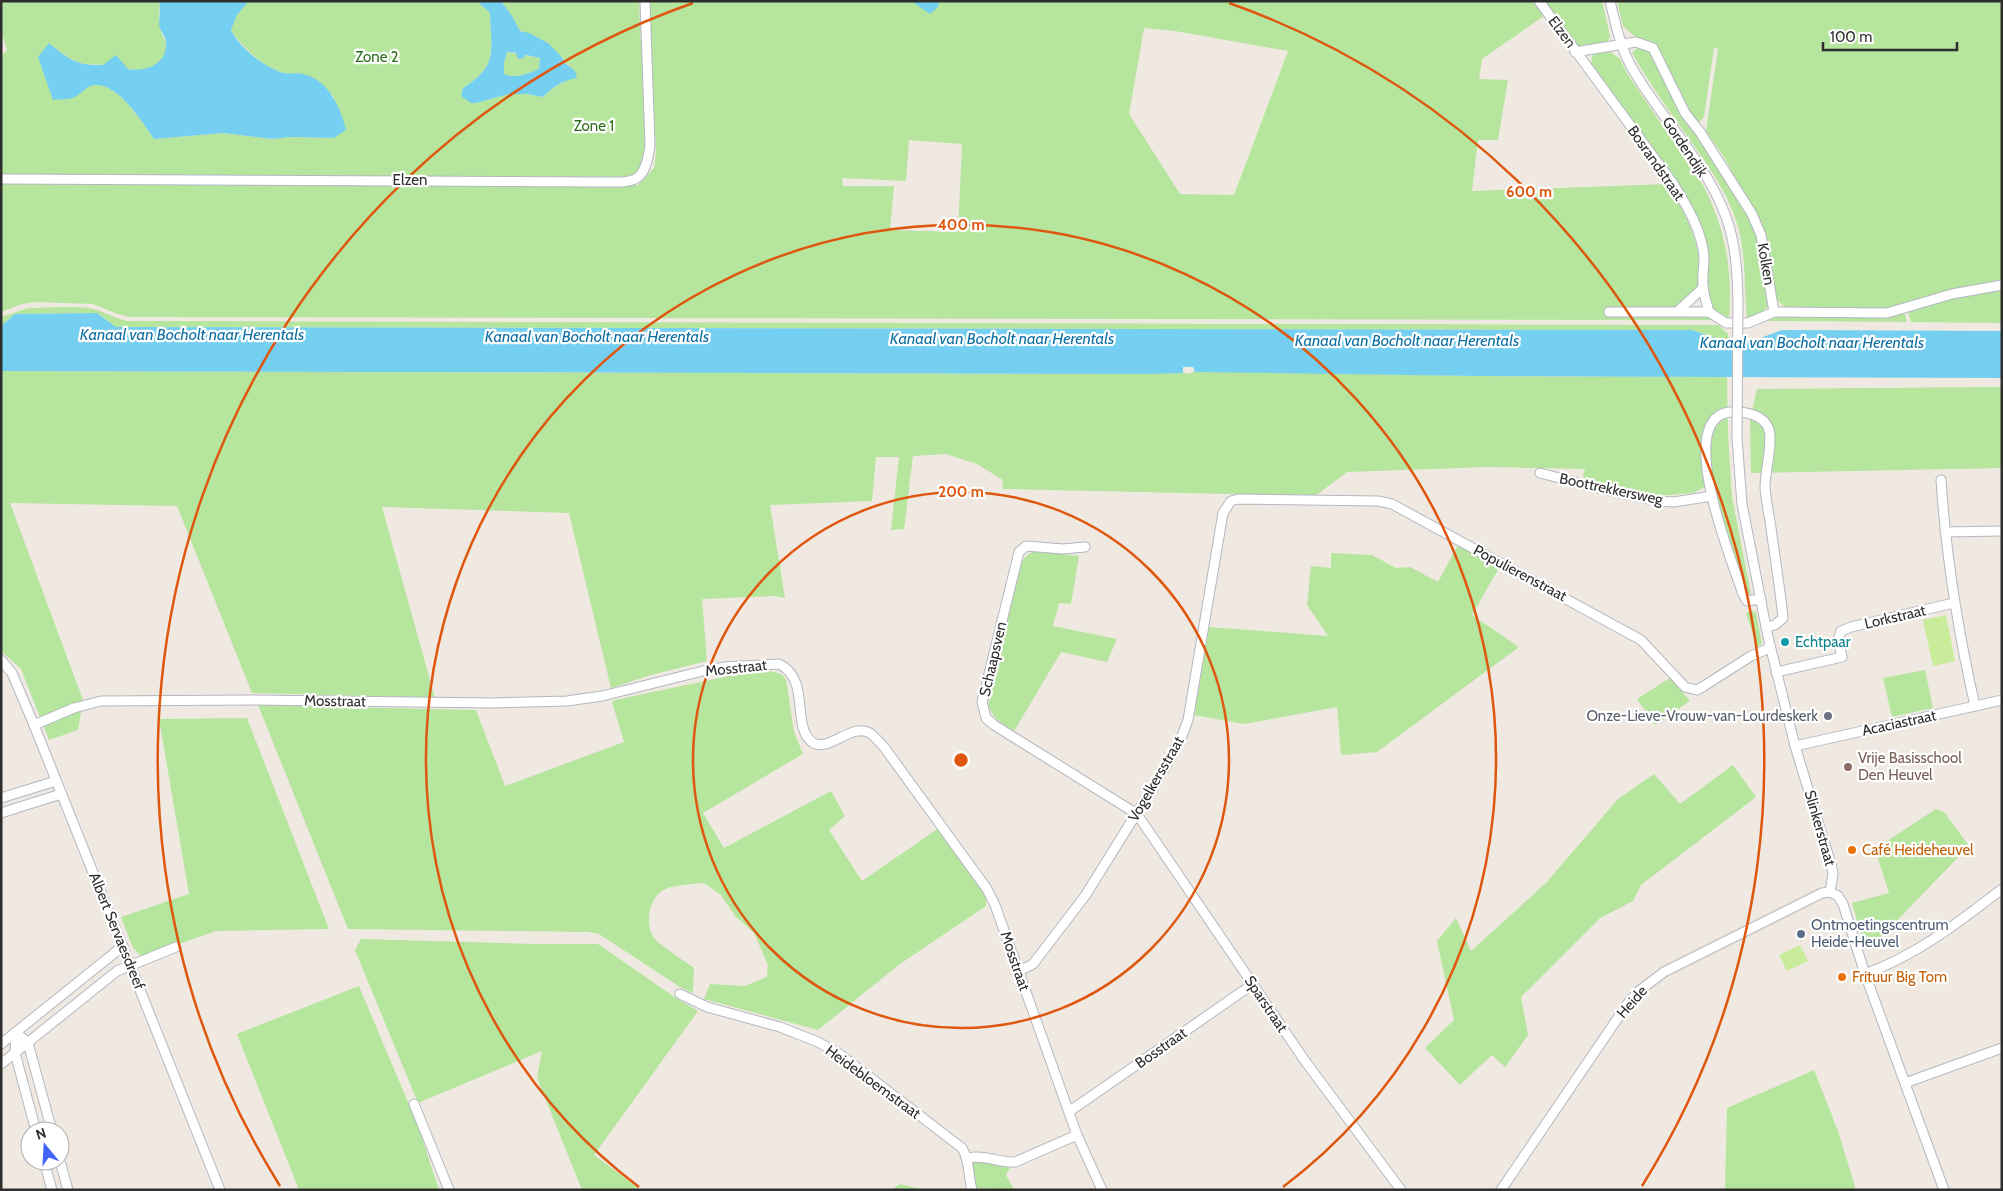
<svg xmlns="http://www.w3.org/2000/svg" width="2003" height="1191" font-family="Cabin,sans-serif">
  <rect width="100%" height="100%" fill="#efe9e1"/>
  <!-- green -->
  <g fill="#b6e59e" fill-rule="evenodd">
    <path d="M1,1H159C161,10 157,20 160,28C163,38 170,45 164,57C153,79 121,66 103,65C94,64 86,65 77,62C66,58 58,49 48,43L72,98C79,94 88,85 96,85C119,84 142,122 154,139L223,133L272,139L291,137L334,138V97C328,91 321,83 314,79C304,73 295,75 284,73C266,70 240,45 231,30L237,15L249,1H477L490,13C491,51 499,65 463,88L461,96L471,102L476,103L509,94H527L543,97L550,90L566,80L570,66C564,63 564,58 559,54C548,45 534,33 520,31L512,16L501,1H639L646,148L644,165L636,175L621,177L1,175V56L7,50L1,31Z"/>
    <path d="M649,1H1533L1544,16L1482,59L1479,79L1508,80L1498,140H1478L1472,191L1668,184C1687,216 1727,288 1673,308C1663,312 1621,309 1608,309L1607,316C1630,315 1697,311 1715,320L129,317L115,313L93,304L35,302L22,304L1,312V183L638,185L654,168L656,153ZM1144,28L1175,31L1288,51L1234,195L1180,194L1129,114ZM909,140L962,144L958,232L890,230L894,186H843L842,178L906,181Z"/>
    <polygon points="1544,1 1602,1 1610,36 1607,43 1580,47 1574,43"/>
    <polygon points="1617,1 2002,1 2002,283 1886,310 1786,308 1777,300 1764,233 1753,208 1722,154 1706,131 1718,49 1714,47 1704,117 1697,124 1673,87 1656,44 1634,36 1623,26"/>
    <path d="M1639,46L1651,48L1735,188L1759,235L1770,304C1764,312 1757,315 1747,318C1744,288 1746,259 1739,230C1729,193 1707,164 1685,133C1666,107 1648,81 1632,53Z"/>
    <path d="M1608,50L1620,59L1628,75L1703,185C1725,228 1733,270 1729,318L1715,311L1710,302L1703,236L1591,66L1592,57L1594,53Z"/>
    <path d="M507,52L540,58L539,69C529,74 514,79 504,74V63Z"/>
    <polygon points="2002,288 2002,323 1911,322 1908,311 1953,297"/>
    <path d="M28,308C48,308 69,306 89,308C102,310 113,318 127,321L1719,325L1728,334L1729,340H1721L1692,330L116,327L97,313L15,314L1,326V317Z"/>
    <polygon points="1904,311 1907,322 1762,321 1770,316"/>
    <polygon points="1,371 1147,374 1182,372 1190,374 1194,371 1477,376 1727,377 1728,434 1732,497 1751,594 1749,594 1743,588 1721,524 1713,483 1693,493 1656,496 1586,482 1583,476 1585,469 1488,467 1347,472 1315,496 1002,489 1003,480 977,464 946,454 913,456 904,529 891,530 899,457 876,457 872,501 770,505 785,598 774,596 702,599 707,661 651,675 611,688 569,513 382,507 435,698 252,693 177,506 10,503 83,700 78,730 49,740 21,669 1,651"/>
    <polygon points="2002,387 2002,468 1751,473 1750,420 1757,389"/>
    <polygon points="1458,545 1499,568 1472,615 1519,647 1377,752 1341,755 1337,707 1244,724 1194,715 1209,627 1328,636 1307,605 1311,566 1331,568 1331,553 1372,555 1396,568 1410,567 1438,582"/>
    <path d="M1037,551L1079,556L1071,604L1059,603L1053,626L1117,639L1107,662L1061,652L1014,731C1002,725 992,717 988,705L1020,566C1024,557 1027,553 1037,551Z"/>
    <polygon points="1751,611 1756,612 1762,644 1757,647 1746,613"/>
    <polygon points="1925,670 1933,708 1892,717 1883,678"/>
    <path d="M769,671L781,674L786,679L794,732L803,754L703,813L724,848L831,791L845,816L829,830L862,881L939,828L981,886L986,897V906L900,964L818,1030L704,999L710,984L745,986L767,977L768,965L754,933L735,916L721,895L704,883C693,884 670,885 662,891C646,902 644,931 659,943C670,952 683,960 694,968L693,993L680,987L599,934L588,932L348,929L258,705L476,710L505,786L624,742L612,702L615,700L729,676Z"/>
    <polygon points="1670,678 1690,701 1655,725 1637,699"/>
    <polygon points="247,718 329,929 216,931 142,957 133,948 121,917 189,894 159,719"/>
    <polygon points="1733,765 1756,797 1641,885 1633,901 1600,918 1521,997 1528,1035 1505,1067 1492,1055 1460,1085 1425,1048 1454,1020 1437,941 1456,918 1471,951 1546,883 1618,799 1654,774 1680,804"/>
    <polygon points="1936,809 1944,812 1969,846 1881,937 1864,944 1852,903 1889,893 1875,849"/>
    <polygon points="361,939 534,944 598,944 676,998 698,1011 594,1155 641,1190 582,1190 537,1078 542,1051 418,1103 355,950"/>
    <polygon points="359,986 418,1126 439,1190 299,1190 237,1034"/>
    <polygon points="1814,1070 1838,1131 1856,1190 1725,1190 1727,1108"/>
    <polygon points="976,1161 1010,1168 1006,1175 1014,1190 977,1188 974,1185 971,1165"/>
    <polygon points="900,1184 924,1190 891,1190"/>
  </g>
  <!-- pitch -->
  <g fill="#c9ec9a">
    <polygon points="1946,615 1955,661 1933,666 1923,620"/>
    <polygon points="1800,945 1808,961 1787,971 1779,955"/>
  </g>
  <!-- water -->
  <g fill="#75cff0" fill-rule="evenodd">
    <path d="M159,1H249L237,15L231,30C241,49 261,64 280,72C287,75 296,72 303,74C328,79 341,108 346,130L334,138L291,137L272,139L223,133L154,139C142,122 120,85 96,85C86,85 81,95 73,98C67,100 59,99 53,100L38,57L49,43C68,59 77,66 103,65L116,55L128,69C146,72 167,64 166,43C166,36 160,31 159,25C159,16 161,10 159,1Z"/>
    <path d="M477,1H501L512,16L520,31L529,33L548,43L561,56L565,63L575,71L577,78C563,80 553,87 543,97L527,94H509L476,103H471L461,96L463,88C499,65 491,51 490,13ZM507,52L516,53L518,59L523,58L526,55L540,58L539,69C529,74 513,79 504,74V63Z"/>
    <polygon points="911,1 939,1 938,7 930,14"/>
    <polygon points="97,313 116,327 1692,330 1721,340 1755,340 1782,330 2002,331 2002,378 1477,376 1195,372 1193,367 1183,367 1183,373 1147,374 1,371 1,326 15,314"/>
  </g>
  <g fill="none" stroke-linecap="round" stroke-linejoin="round">
    <!-- minor casing -->
    <g stroke="#b4b7c1" stroke-width="11">
      <g id="minor">
        <path d="M1539,1L1674,185C1687,206 1702,231 1704,257C1704,267 1702,276 1703,285C1703,294 1707,303 1709,312"/>
        <path d="M1610,1C1616,26 1621,51 1635,73C1663,120 1707,164 1726,217C1736,244 1737,271 1738,299"/>
        <polyline points="1575,52 1636,42 1653,48 1685,113 1700,132 1752,214 1761,235 1774,312"/>
        <path d="M1,179L597,182C633,182 645,186 650,145L645,1"/>
        <polyline points="1678,311 1703,288"/>
        <polyline points="1609,312 1709,312 1726,323 1748,323 1774,312 1887,313 1952,294 2002,285"/>
        <polyline points="1737,438 1742,504 1768,637 1795,746 1831,864 1833,874 1830,892"/>
        <polyline points="1540,473 1602,489 1657,501 1674,502 1712,496"/>
        <path d="M1941,480C1946,556 1958,631 1975,706"/>
        <polyline points="1945,532 2002,531"/>
        <polyline points="1085,547 1063,549 1026,546 1019,552 982,702 986,718 994,725 1137,814 1305,1061 1401,1190"/>
        <path d="M1761,599L1747,601L1743,594C1733,564 1667,404 1739,412C1750,413 1763,417 1768,427C1774,439 1765,471 1765,487C1766,501 1769,514 1771,528C1775,558 1780,588 1783,618L1775,625L1767,627"/>
        <polyline points="1,660 12,673 34,725 220,1190"/>
        <polyline points="1776,672 1842,657 1838,640 1841,631 1851,627 1954,603"/>
        <path d="M34,725L74,708L101,701L252,700L494,703L567,701L602,696L703,671L725,667L779,664C811,679 791,726 812,742C827,754 852,722 870,733C875,737 880,743 884,747L987,889L995,905L1077,1135L1102,1190"/>
        <polyline points="1795,746 2002,700"/>
        <polyline points="1,798 56,781"/>
        <polyline points="1,813 61,794"/>
        <polyline points="1830,892 1838,896 1843,904 1865,974 1944,1190"/>
        <polyline points="1019,971 1033,964 1085,896 1166,766 1182,736 1188,720 1223,513 1231,501 1238,499 1378,501 1392,504 1641,640 1685,687 1697,690 1704,686 1751,656 1770,648"/>
        <path d="M1865,974C1917,955 1959,922 2002,889"/>
        <path d="M680,994L707,1007L780,1027L818,1042L841,1055L962,1148C970,1161 968,1176 972,1190"/>
        <polyline points="16,1032 28,1043 52,1131"/>
        <polyline points="16,1032 15,1053 36,1131"/>
        <polyline points="1,1044 123,946"/>
        <polyline points="1,1064 117,971 176,947"/>
        <polyline points="1905,1083 2002,1048"/>
        <polyline points="414,1104 449,1190"/>
        <polyline points="1070,1111 1253,984"/>
        <path d="M968,1158C984,1154 999,1163 1015,1162L1077,1135"/>
        <polyline points="44,1161 52,1190"/>
        <polyline points="60,1161 68,1190"/>
        <polyline points="1501,1190 1628,1003 1639,991 1664,972 1822,893 1830,892"/>
      </g>
    </g>
    <!-- minor -->
    <use href="#minor" stroke="#fff" stroke-width="9"/>
    <!-- minor-bridge casing -->
    <g stroke="#b4b7c1" stroke-width="11" stroke-linecap="butt">
      <polyline id="minor-bridge" points="1737,438 1738,299"/>
    </g>
    <!-- minor-bridge -->
    <use href="#minor-bridge" stroke="#fff" stroke-width="9"/>
  </g>
  <!-- distance rings -->
  <g fill="none" stroke="#df570e" stroke-width="2.5">
    <circle cx="961" cy="760" r="268"/>
    <path d="M639 1187A535 535 0 1 1 1283 1187"/>
    <path d="M280 1186A803 803 0 0 1 693 3M1229 3A803 803 0 0 1 1642 1186"/>
  </g>
  <!-- markers -->
  <circle fill="#0f9aa8" stroke="#fff" stroke-width="2" cx="1785" cy="642" r="5"/>
  <circle fill="#6b7280" stroke="#fff" stroke-width="2" cx="1828" cy="716" r="5"/>
  <circle fill="#8d6e63" stroke="#fff" stroke-width="2" cx="1848" cy="767" r="5"/>
  <g fill="#e8710a" stroke="#fff" stroke-width="2">
    <circle cx="1852" cy="850" r="5"/>
    <circle cx="1842" cy="977" r="5"/>
  </g>
  <circle fill="#5c6f8a" stroke="#fff" stroke-width="2" cx="1801" cy="934" r="5"/>
  <g text-anchor="middle" dominant-baseline="central" stroke-width="4.5" stroke-linejoin="round" paint-order="stroke">
    <!-- street labels -->
    <g font-size="15" fill="#2e2e2e" stroke="#fff">
      <text transform="translate(1562 32) rotate(53)">Elzen</text>
      <text transform="translate(1685 147) rotate(56)">Gordendijk</text>
      <text transform="translate(1656 163) rotate(55)">Bosrandstraat</text>
      <text x="410" y="180">Elzen</text>
      <text transform="translate(1766 264) rotate(80)">Kolken</text>
      <text transform="translate(1611 489) rotate(12)">Boottrekkersweg</text>
      <text transform="translate(1520 573) rotate(28)">Populierenstraat</text>
      <text transform="translate(1895 617) rotate(-13)">Lorkstraat</text>
      <text transform="translate(993 659) rotate(-77)">Schaapsven</text>
      <text transform="translate(736 668) rotate(-6)">Mosstraat</text>
      <text transform="translate(335 701) rotate(1)">Mosstraat</text>
      <text transform="translate(1899 723) rotate(-12)">Acaciastraat</text>
      <text transform="translate(1156 779) rotate(-60)">Vogelkersstraat</text>
      <text transform="translate(1820 828) rotate(74)">Slinkerstraat</text>
      <text transform="translate(117 931) rotate(68)">Albert Servaesdreef</text>
      <text transform="translate(1015 961) rotate(71)">Mosstraat</text>
      <text transform="translate(1632 1002) rotate(-49)">Heide</text>
      <text transform="translate(1266 1004) rotate(56)">Sparstraat</text>
      <text transform="translate(1161 1048) rotate(-35)">Bosstraat</text>
      <text transform="translate(873 1082) rotate(36)">Heidebloemstraat</text>
    </g>
    <!-- park labels -->
    <g font-size="15" fill="#2c6e1b" stroke="#fff">
      <text x="377" y="57">Zone 2</text>
      <text x="594" y="126">Zone 1</text>
    </g>
    <!-- culture labels -->
    <g font-size="15" fill="#0d838f" stroke="#fff" text-anchor="start">
      <text x="1795" y="642">Echtpaar</text>
    </g>
    <!-- worship labels -->
    <g font-size="15" fill="#5b616d" stroke="#fff" text-anchor="end">
      <text x="1818" y="716">Onze-Lieve-Vrouw-van-Lourdeskerk</text>
    </g>
    <!-- education labels -->
    <g font-size="15" fill="#785e54" stroke="#fff" text-anchor="start">
      <text x="1858" y="758">Vrije Basisschool<tspan x="1858" dy="17">Den Heuvel</tspan></text>
    </g>
    <!-- food labels -->
    <g font-size="15" fill="#c56008" stroke="#fff" text-anchor="start">
      <text x="1862" y="850">Café Heideheuvel</text>
      <text x="1852" y="977">Frituur Big Tom</text>
    </g>
    <!-- service labels -->
    <g font-size="15" fill="#4e5e75" stroke="#fff" text-anchor="start">
      <text x="1811" y="925">Ontmoetingscentrum<tspan x="1811" dy="17">Heide-Heuvel</tspan></text>
    </g>
    <!-- water labels -->
    <g font-size="16" font-style="italic" fill="#0d6fa3" stroke="#fff">
      <text x="192" y="334">Kanaal van Bocholt naar Herentals</text>
      <text x="597" y="336">Kanaal van Bocholt naar Herentals</text>
      <text x="1002" y="338">Kanaal van Bocholt naar Herentals</text>
      <text x="1407" y="340">Kanaal van Bocholt naar Herentals</text>
      <text x="1812" y="342">Kanaal van Bocholt naar Herentals</text>
    </g>
  </g>
  <circle cx="961" cy="760" r="8" fill="#df570e" stroke="#fff" stroke-width="2.5"/>
  <g font-size="15" text-anchor="middle" font-weight="bold" fill="#df570e" stroke="#fff" stroke-width="4.5" stroke-linejoin="round" paint-order="stroke">
    <text x="1529" y="197">600 m</text>
    <text x="961" y="230">400 m</text>
    <text x="961" y="497">200 m</text>
  </g>
  <!-- border -->
  <rect width="2003" height="1191" fill="none" stroke="#2e2e2e" stroke-width="5"/>
  <!-- north arrow -->
  <g transform="translate(45 1146) rotate(342)"><circle r="24" fill="#ffffff" stroke="#ababab"/>
  <path d="M0-4L9 19L0 12L-9 19Z" fill="#4264fb"/>
  <text y="-8" font-size="14" font-weight="bold" text-anchor="middle" fill="#2e2e2e">N</text>
  </g>
  <!-- scale -->
  <path d="M1823 42v8h134v-8" fill="none" stroke="#2e2e2e" stroke-width="2.5"/>
  <text x="1830" y="42" font-size="15" fill="#2e2e2e" stroke="#ffffff" stroke-width="4" paint-order="stroke">100 m</text>
</svg>
